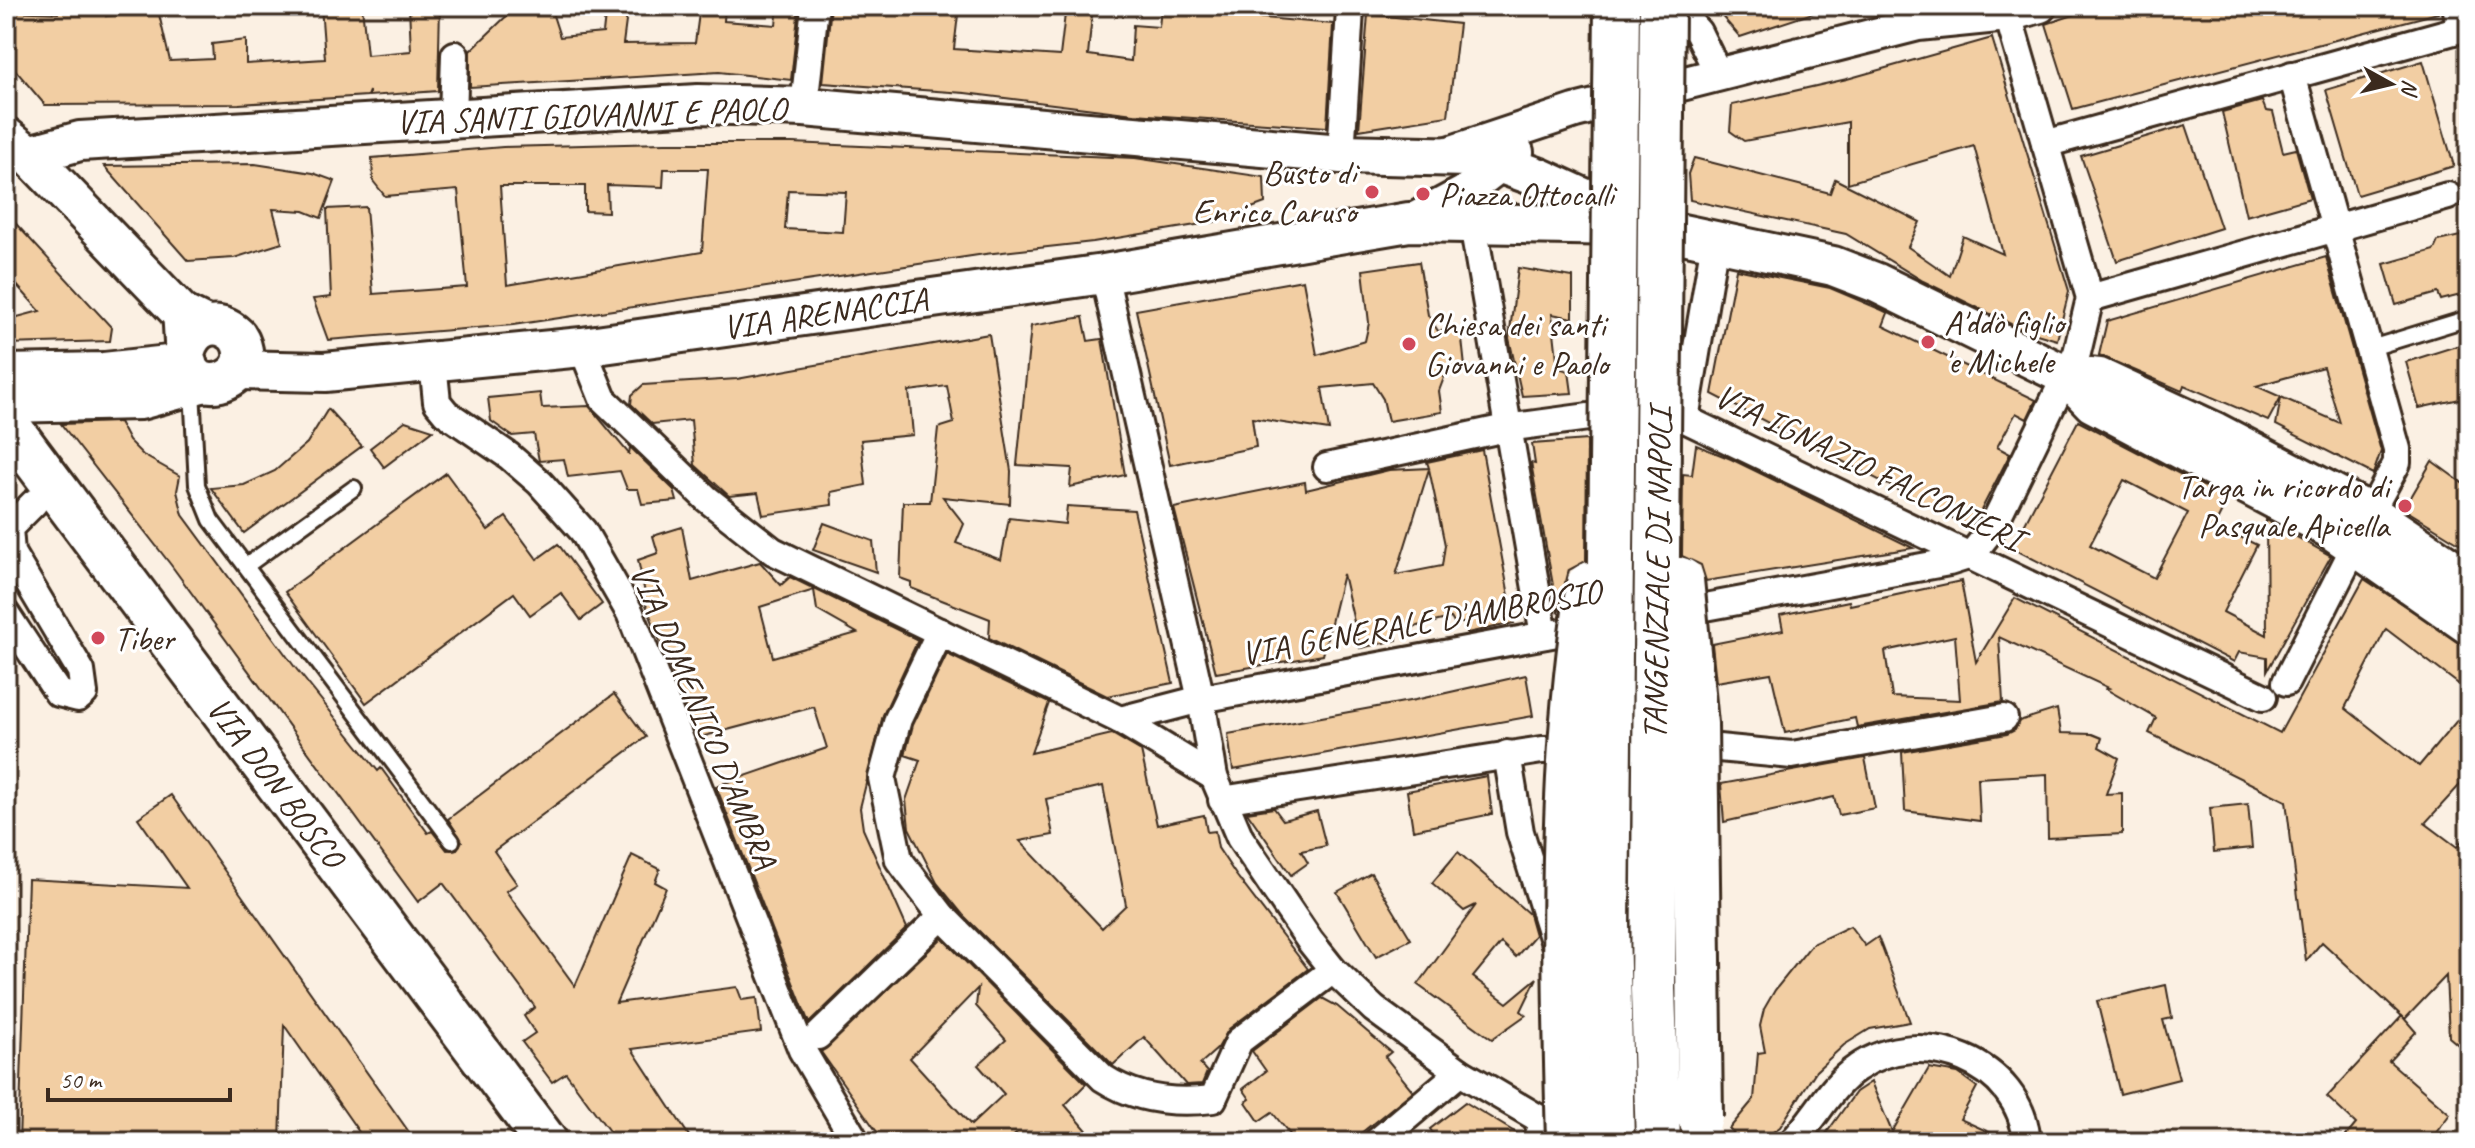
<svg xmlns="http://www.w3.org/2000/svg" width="2475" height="1148" font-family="Caveat,sans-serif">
  <rect width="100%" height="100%" fill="#fbf0e3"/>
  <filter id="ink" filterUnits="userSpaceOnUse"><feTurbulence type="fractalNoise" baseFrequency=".0125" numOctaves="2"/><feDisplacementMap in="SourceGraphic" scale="16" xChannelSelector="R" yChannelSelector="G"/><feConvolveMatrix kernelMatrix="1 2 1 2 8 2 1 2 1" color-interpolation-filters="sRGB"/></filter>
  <g filter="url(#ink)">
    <!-- building -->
    <g fill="#f2cea3" stroke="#3b2a1e" stroke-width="2" fill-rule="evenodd">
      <polygon points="58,6 107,6 106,16 158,10 170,61 213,59 212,44 246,40 246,64 325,59 321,6 362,6 367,55 411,51 409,6 440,6 438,91 369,96 369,91 367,96 239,104 45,105 6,59 6,18 10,11 58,13"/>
      <polygon points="517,6 550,6 560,37 603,33 606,6 628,6 623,44 695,43 700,6 725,6 724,21 776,25 778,6 799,6 791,80 719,72 470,87 470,51"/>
      <polygon points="831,6 959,6 954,49 1060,56 1065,14 1092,15 1088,55 1131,61 1133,25 1159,27 1161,9 1333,24 1327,127 1134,114 965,93 823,83"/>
      <polygon points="1713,6 1819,6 1819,11 1740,37"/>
      <polygon points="2101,6 2438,6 2438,13 2073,109 2046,24"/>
      <polygon points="1368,14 1459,24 1448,116 1359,130"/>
      <polygon points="1992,38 2069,291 2057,340 2023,330 1923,281 1846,234 1690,200 1688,174 1694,158 1830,193 1835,179 1920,222 1908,247 1950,276 1963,236 2003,254 1974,146 1848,183 1848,122 1744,141 1730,131 1732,105 1847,79"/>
      <polygon points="2423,61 2454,166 2357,195 2326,90"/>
      <polygon points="2262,101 2266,111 2273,112 2283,152 2296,149 2310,198 2246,216 2222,112"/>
      <polygon points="2186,125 2221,228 2117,261 2081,156"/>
      <path d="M665,143H792L1135,158L1264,177L1265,203L1214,222L1093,242L985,254L513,325L328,340L313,299L331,297L327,209L366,207L373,294L467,287L458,190L385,196L373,181L372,158L503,147ZM664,169H708L702,252L507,285L500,186H585V211L608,212L607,185L663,187ZM788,190L846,192L843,232L785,229Z"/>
      <polygon points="255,164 313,173 335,181 321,218 304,211 273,209 282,243 234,258 188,261 104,166"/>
      <polygon points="6,213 112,328 110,341 6,344 6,320 40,311 6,273"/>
      <polygon points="2469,234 2469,293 2441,300 2438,293 2396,305 2384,264 2434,250 2438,241"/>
      <polygon points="2326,257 2381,451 2373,474 2276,425 2281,397 2340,423 2323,367 2256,386 2281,397 2268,421 2184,385 2182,391 2099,355 2107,321"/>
      <polygon points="1419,262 1428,315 1438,331 1461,330 1465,367 1445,375 1439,391 1442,412 1388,421 1383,399 1373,383 1322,388 1329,430 1252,418 1256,447 1170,465 1136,310 1303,280 1317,355 1365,341 1369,323 1363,270"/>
      <polygon points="1518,268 1573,277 1573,318 1552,314 1558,368 1569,371 1572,393 1522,396 1509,338"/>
      <polygon points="1736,269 1830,288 1882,310 1888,313 1883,326 2036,400 2027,419 2016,413 1997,447 2010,454 1972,528 1712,394"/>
      <polygon points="1083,317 1088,341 1102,339 1125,475 1070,487 1072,468 1017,465 1031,326"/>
      <polygon points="989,334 1011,471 1010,504 943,497 964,524 956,543 1001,560 1009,518 1065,524 1067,506 1134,510 1173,683 1107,696 989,638 990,619 911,588 911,582 900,578 903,502 930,502 938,428 954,423 947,386 909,391 913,435 861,440 866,485 831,492 832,505 763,515 758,493 729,496 695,465 691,420 652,424 631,404 632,395 643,385 737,379"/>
      <polygon points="2469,342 2469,397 2419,408 2406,362"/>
      <polygon points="540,393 542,408 589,406 629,454 630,447 674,490 677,501 642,504 638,489 627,489 620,471 568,477 564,459 539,461 534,434 512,436 491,421 488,398"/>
      <polygon points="328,409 362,446 244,533 211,488 244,485 275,471 307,443"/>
      <polygon points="405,421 433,430 384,467 370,448"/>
      <path d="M2078,421L2228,499L2215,525L2257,545L2223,612L2267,635L2266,520L2331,556L2267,671V657L2239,652L2234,662L2012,548ZM2124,480L2188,513L2154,578L2090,545Z"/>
      <polygon points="119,422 129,441 143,455 180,476 177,491 183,515 294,666 378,771 381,768 428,833 432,831 447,850 457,849 462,841 448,819 614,694 646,737 494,851 517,884 506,891 575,986 632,855 660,869 655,882 666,888 616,1003 737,987 742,1000 757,998 761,1032 632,1049 693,1142 617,1142 566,1073 552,1082 522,1042 535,1033 524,1016 535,1007 443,883 418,902 171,565 61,424"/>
      <polygon points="1587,440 1586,561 1569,570 1558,613 1531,463 1535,464 1532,444"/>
      <polygon points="1696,445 1731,459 1913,548 1706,581 1701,565 1682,556 1683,474 1692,475"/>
      <path d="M1482,450L1514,623L1467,633L1466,623H1454L1451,618L1396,631L1397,640L1360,648L1343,574L1323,655L1216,673L1174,508L1305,482L1306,490L1389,470L1429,468L1427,462ZM1429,469L1445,545L1442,566L1396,575Z"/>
      <polygon points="2432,461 2469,488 2469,549 2404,509"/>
      <polygon points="446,473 488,530 506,517 537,559 558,544 602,604 581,620 561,593 530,615 514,593 366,703 285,592"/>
      <polygon points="824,523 873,541 876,572 813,550"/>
      <path d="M682,527L692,581L760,562L781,585L790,577L918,640L883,715L860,808L863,829L907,928L809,1023L716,786L827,748L814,707L697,738L642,594L645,593L638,560L658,553L653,536ZM814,590L817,610L857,633L773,657L760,607Z"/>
      <path d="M2364,579L2469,648V692L2386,629L2345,708L2419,766L2469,706V775L2425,823L2457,847L2469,833V1054L2449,1037L2446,976L2405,1019L2322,942L2306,961L2286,801L2149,733L2156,718L2106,689L2109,688L1999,637L2003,702L1857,727L1855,718L1785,733L1771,673L1716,682L1712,644L1783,630L1780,615L1849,601L1850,605L1961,581L1976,662L2015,598L2280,733ZM1955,636L1960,700L1892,697L1885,651Z"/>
      <path d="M947,654L1049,703L1031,753L1112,734L1141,751L1157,825L1204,815L1207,832L1215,831L1218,848L1236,875L1308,969L1229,1029L1218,1048L1200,1064L1207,1072L1202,1084L1186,1085L1144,1037L1113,1065L963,915L937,883L909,828L906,800L920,760L905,755L913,725ZM1103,786L1126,905L1102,928L1020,841L1053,835L1046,799Z"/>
      <polygon points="1526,675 1533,716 1233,770 1228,734 1415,700"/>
      <polygon points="2057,709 2061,733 2092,734 2102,738 2099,747 2119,758 2106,794 2122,793 2122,834 2048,838 2047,774 1978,778 1980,821 1905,811 1902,752 2007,734 2015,730 2019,721"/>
      <polygon points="1865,758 1875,808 1839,815 1834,797 1724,822 1721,784"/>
      <polygon points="1487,776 1492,814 1413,830 1407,791"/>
      <polygon points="171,795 416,1142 366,1142 284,1025 280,1142 19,1142 28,879 187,888 138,818"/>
      <polygon points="2248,804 2252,848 2214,852 2210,808"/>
      <polygon points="1274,808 1283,820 1317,811 1326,846 1301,851 1308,863 1291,875 1247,812"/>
      <polygon points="1458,852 1529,914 1535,935 1516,957 1501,943 1473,977 1507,1003 1537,978 1521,1011 1526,1015 1492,1039 1418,985 1476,905 1464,911 1432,883"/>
      <polygon points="1371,873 1411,939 1376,957 1337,892"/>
      <polygon points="1850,926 1865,946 1878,937 1910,1022 1870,1029 1844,1045 1816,1071 1780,1127 1759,1142 1741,1142 1729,1129 1754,1099 1758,1053 1765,1052 1760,1026 1764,1009 1775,990 1812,944"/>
      <path d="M942,938L1086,1084L1065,1105L1097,1142H1023L1016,1134L1007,1142H884L821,1052ZM978,988L976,1006L1006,1040L978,1065L1004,1094L971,1125L910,1058Z"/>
      <polygon points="2166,985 2172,1018 2163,1020 2179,1079 2120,1094 2097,1001"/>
      <polygon points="1322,998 1337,1006 1391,1052 1385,1057 1413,1091 1360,1134 1361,1142 1296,1142 1272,1112 1259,1121 1246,1102 1250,1099 1243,1089 1266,1071 1252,1051"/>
      <polygon points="2402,1016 2416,1032 2389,1061 2450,1114 2429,1142 2341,1142 2356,1124 2327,1097"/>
      <polygon points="1929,1068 1958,1073 1977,1087 1960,1119 2011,1142 1820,1142 1856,1092 1871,1082 1892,1132"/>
      <polygon points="1465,1102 1521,1136 1519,1142 1439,1142 1430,1129"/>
    </g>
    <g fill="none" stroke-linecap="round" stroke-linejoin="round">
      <!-- service casing -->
      <g stroke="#3b2a1e" stroke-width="20">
        <g id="service">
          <polyline points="2371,348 2469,318"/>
          <polyline points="192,389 197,485 211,520 452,841"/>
          <polyline points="246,566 354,488"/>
          <polyline points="1529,1142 1538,1118"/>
        </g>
      </g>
      <!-- minor casing -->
      <g stroke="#3b2a1e" stroke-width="32">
        <g id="minor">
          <polyline points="1681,13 1698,32 1719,75"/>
          <polyline points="2292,75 2397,449 2397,463 2370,513"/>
          <polyline points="804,107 815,6"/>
          <polyline points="453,117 455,55"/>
          <polyline points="2045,144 2461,29 2456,6"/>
          <polyline points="1341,154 1350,10 1346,6"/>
          <polyline points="1473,224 1544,635"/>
          <polyline points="1104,274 1201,699 1214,777 1240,838 1310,941 1333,970 1374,1009 1460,1072 1538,1118 1577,1135"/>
          <polyline points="2090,298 2448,196"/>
          <polyline points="582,347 603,399 707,499 773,551 1120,720 1214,777"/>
          <polyline points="433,363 437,402 446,413 509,456 540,483 583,531 630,613 802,1050 856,1142"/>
          <polyline points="1685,419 1715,241"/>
          <polyline points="1327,467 1506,428 1648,409 1685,419 2263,697"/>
          <polyline points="1673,613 1949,562 1971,555 1991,530 2077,353 2090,298 2008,15"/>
          <polyline points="6,614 58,693 78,698 84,693 81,671 11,553 9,528 34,503"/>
          <path d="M940,632L898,719L882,778L899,860L942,916L1103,1078C1137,1100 1174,1104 1213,1099L1239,1041L1333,970"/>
          <polyline points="2286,682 2355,546"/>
          <polyline points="1120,720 1201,699 1595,626"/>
          <polyline points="1507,754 1520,832 1555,944"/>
          <polyline points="1222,800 1542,750 1708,747 1792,755 2004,718"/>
          <polyline points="818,1036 942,916"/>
          <polyline points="1377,1142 1460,1072"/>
          <path d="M1792,1142C1815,1119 1830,1086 1857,1068C1921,1023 2021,1062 2027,1142"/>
        </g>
      </g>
      <!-- tertiary casing -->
      <g stroke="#3b2a1e" stroke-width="38">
        <g id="tertiary">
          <polyline points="1446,154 1575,111 1918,24 2008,15 2040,6"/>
          <polyline points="1409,222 1465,192 1517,152"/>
        </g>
      </g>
      <!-- secondary casing -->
      <g stroke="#3b2a1e" stroke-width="44">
        <g id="secondary">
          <polyline points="6,137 29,155 182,314 206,326"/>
          <polyline points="29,155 80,141 698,104 804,107 1341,154 1468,157 1504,165 1540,178 1645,226 1833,266 1877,283 2067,376 2093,403 2329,528 2469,625"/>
          <path d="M182,314C184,330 183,349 187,364C199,403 263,376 237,336C218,317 193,325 186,350"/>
          <polyline points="239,370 325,372 582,347 1104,274 1409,222 1625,226"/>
          <polyline points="6,374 104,372 187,363"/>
          <polyline points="2090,377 2099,378 2215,432 2370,513 2469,580"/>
          <polyline points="6,403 140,400 205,382"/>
        </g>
      </g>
      <!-- primary casing -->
      <g stroke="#3b2a1e" stroke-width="48">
        <polyline id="primary" points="6,422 546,1142"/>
      </g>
      <!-- service -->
      <use href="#service" stroke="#fff" stroke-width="14"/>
      <!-- minor -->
      <use href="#minor" stroke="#fff" stroke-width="26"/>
      <!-- tertiary -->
      <use href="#tertiary" stroke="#fff" stroke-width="32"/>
      <!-- secondary -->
      <use href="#secondary" stroke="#fff" stroke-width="38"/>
      <!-- primary -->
      <use href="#primary" stroke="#fff" stroke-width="42"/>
      <!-- motorway-bridge casing -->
      <g stroke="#3b2a1e" stroke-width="50" stroke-linecap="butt">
        <g id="motorway-bridge">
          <polyline points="1681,580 1695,724 1700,1117"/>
          <path d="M1569,1142C1564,954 1559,772 1589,585"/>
          <polyline points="1612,1142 1607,924 1617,6"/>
          <polyline points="1658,1142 1653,989 1662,6"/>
        </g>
      </g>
      <!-- motorway-bridge -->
      <use href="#motorway-bridge" stroke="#fff" stroke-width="44"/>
    </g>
  </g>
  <!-- markers -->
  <g fill="#d1495b" stroke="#fff" stroke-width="3">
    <circle cx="1372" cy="192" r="8"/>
    <circle cx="1423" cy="194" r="8"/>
    <circle cx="1928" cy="342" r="8"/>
    <circle cx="1409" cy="344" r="8"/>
    <circle cx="2405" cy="506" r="8"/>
    <circle cx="98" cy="638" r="8"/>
  </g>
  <g text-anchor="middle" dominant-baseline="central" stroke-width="6" stroke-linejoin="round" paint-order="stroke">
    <!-- street labels -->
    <g font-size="34" fill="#3b2a1e" stroke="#fff">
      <text transform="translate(591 115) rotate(-2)">VIA SANTI GIOVANNI E PAOLO</text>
      <text transform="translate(825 313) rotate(-8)">VIA ARENACCIA</text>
      <text transform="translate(1869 467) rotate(26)">VIA IGNAZIO FALCONIERI</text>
      <text transform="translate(1657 574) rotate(-89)">TANGENZIALE DI NAPOLI</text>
      <text transform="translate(1421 622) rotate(-10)">VIA GENERALE D'AMBROSIO</text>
      <text transform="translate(704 716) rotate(67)">VIA DOMENICO D'AMBRA</text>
      <text transform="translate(276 782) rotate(53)">VIA DON BOSCO</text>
    </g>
    <!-- poi labels -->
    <g font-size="34" fill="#3b2a1e" stroke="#fff" text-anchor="start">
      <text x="1356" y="172" text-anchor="end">Busto di<tspan x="1356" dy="39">Enrico Caruso</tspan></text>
      <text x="1439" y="194">Piazza Ottocalli</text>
      <text x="1944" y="322">A'ddò figlio<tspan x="1944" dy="39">'e Michele</tspan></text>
      <text x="1425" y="324">Chiesa dei santi<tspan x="1425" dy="39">Giovanni e Paolo</tspan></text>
      <text x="2389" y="486" text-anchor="end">Targa in ricordo di<tspan x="2389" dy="39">Pasquale Apicella</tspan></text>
      <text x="114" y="638">Tiber</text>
    </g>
  </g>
  <!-- margin -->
  <rect width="2475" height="1148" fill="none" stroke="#fff" stroke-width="32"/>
  <rect x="16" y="16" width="2443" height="1116" fill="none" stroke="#3b2a1e" stroke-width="3" filter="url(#ink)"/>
  <!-- north arrow -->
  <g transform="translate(2391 84) rotate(98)" stroke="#ffffff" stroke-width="6" paint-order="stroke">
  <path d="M0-6L14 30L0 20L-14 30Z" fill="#3b2a1e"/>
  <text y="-12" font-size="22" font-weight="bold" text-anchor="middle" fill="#3b2a1e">N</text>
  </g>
  <!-- scale -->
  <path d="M48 1088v12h182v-12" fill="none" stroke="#3b2a1e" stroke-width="4"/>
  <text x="60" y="1088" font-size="24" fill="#3b2a1e" stroke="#ffffff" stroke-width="6" paint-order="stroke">50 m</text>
</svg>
